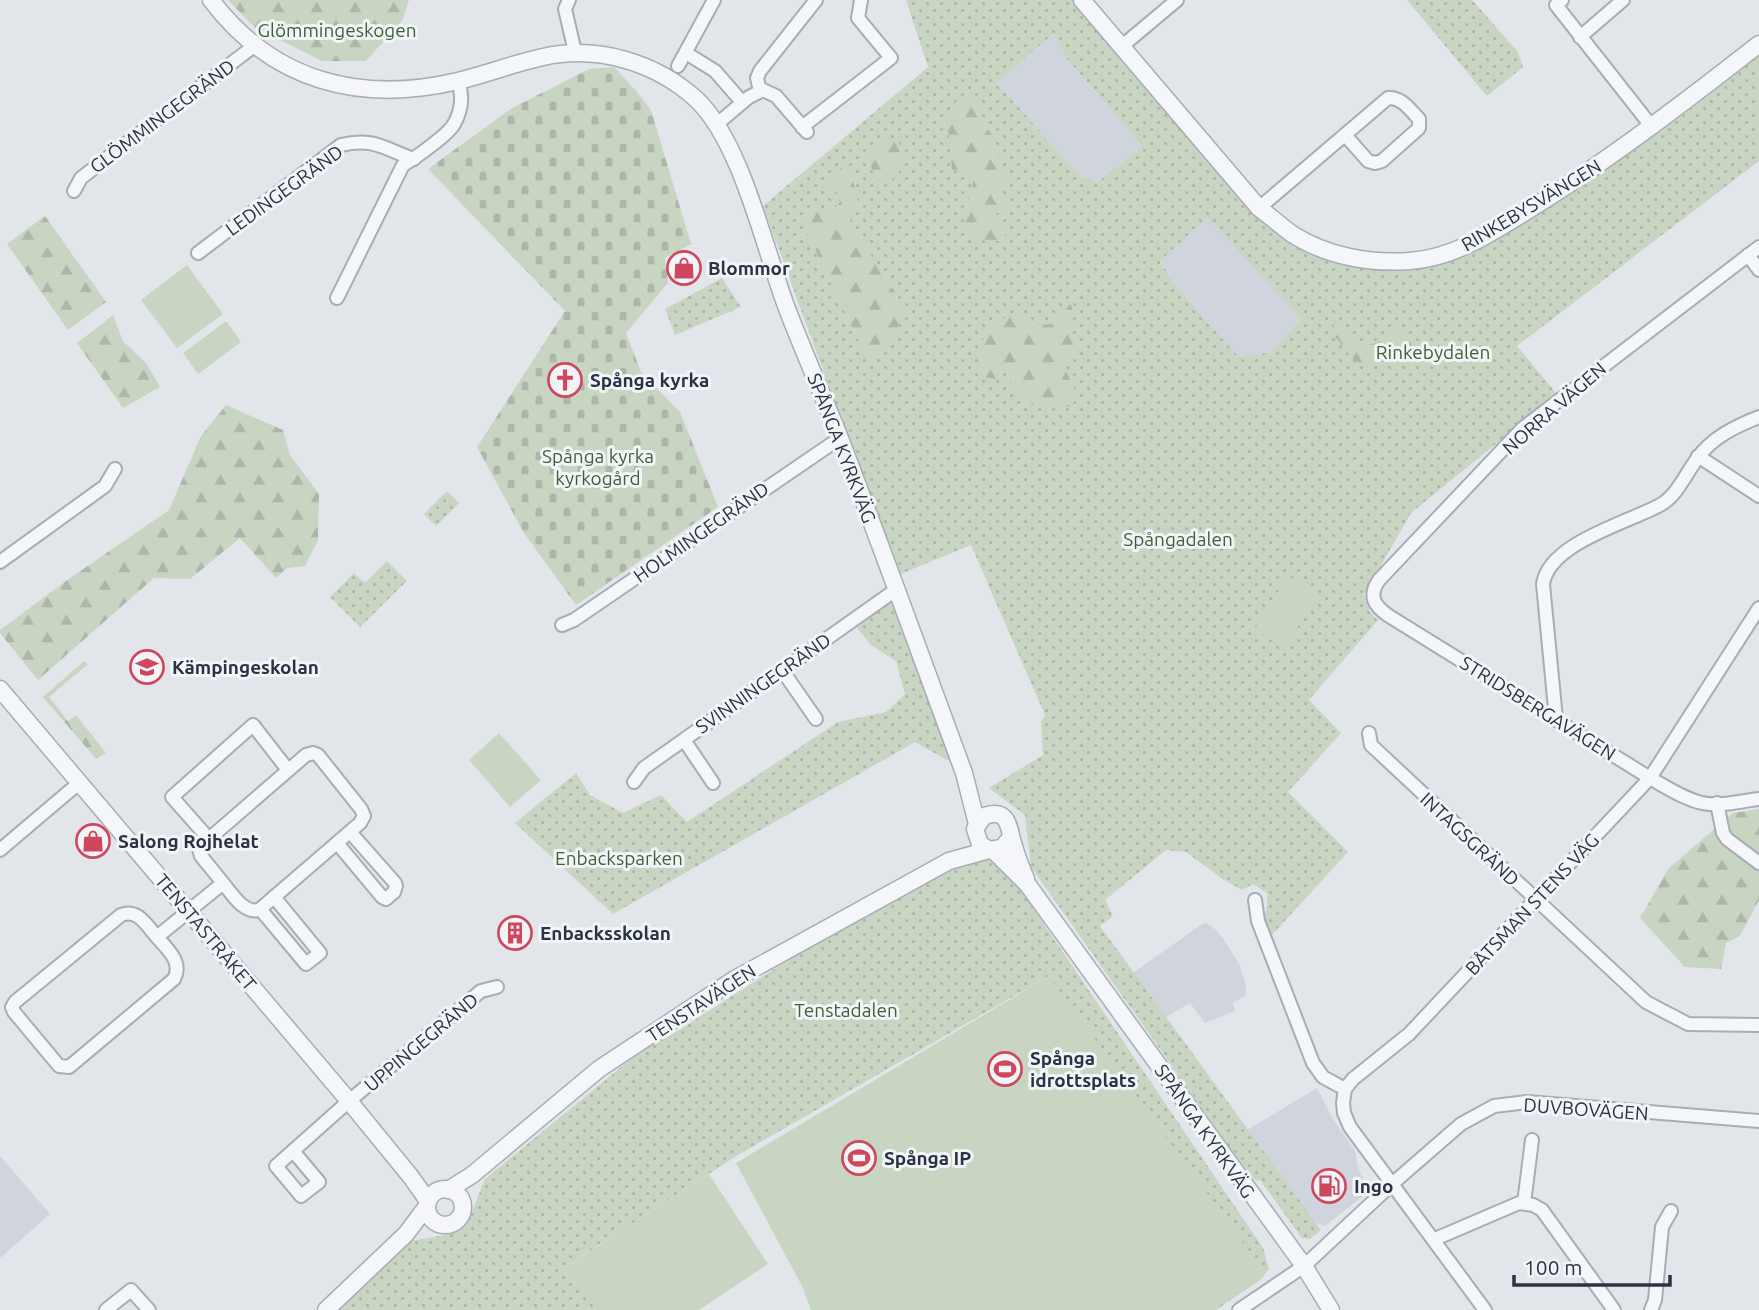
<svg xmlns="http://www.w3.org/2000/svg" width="1759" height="1310" font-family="Ubuntu,sans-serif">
  <defs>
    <pattern id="grass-dots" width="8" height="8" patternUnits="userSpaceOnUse" patternTransform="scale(1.75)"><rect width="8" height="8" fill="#c8d5c3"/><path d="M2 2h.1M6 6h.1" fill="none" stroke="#acb7a9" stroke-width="1.8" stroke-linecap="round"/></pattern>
    <pattern id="forest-firs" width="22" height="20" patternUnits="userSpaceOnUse" patternTransform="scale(1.75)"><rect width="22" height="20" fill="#c8d5c3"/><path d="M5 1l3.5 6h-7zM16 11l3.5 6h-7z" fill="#acb7a9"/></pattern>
    <pattern id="cemetery-stones" width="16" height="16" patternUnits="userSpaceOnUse" patternTransform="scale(1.75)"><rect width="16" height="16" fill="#c8d5c3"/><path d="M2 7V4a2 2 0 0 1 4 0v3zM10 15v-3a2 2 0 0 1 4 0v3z" fill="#acb7a9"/></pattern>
  </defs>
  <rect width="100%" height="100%" fill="#e2e6eb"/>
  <!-- built -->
  <g fill="#d0d5dd">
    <polygon points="1053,34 1068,60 1142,146 1098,182 1081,177 997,83"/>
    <polygon points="1208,218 1302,319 1272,352 1238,356 1177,287 1160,260"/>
    <polygon points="1206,923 1215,929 1224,940 1240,965 1246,986 1246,995 1233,1003 1235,1011 1205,1023 1190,1003 1166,1017 1133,973 1202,924"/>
    <polygon points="1317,1088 1333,1119 1355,1151 1359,1170 1368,1192 1325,1226 1314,1222 1247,1130"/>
    <polygon points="0,1156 50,1214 0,1258"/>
  </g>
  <!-- grass -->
  <g fill="url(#grass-dots)" fill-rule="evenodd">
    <path d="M906,0H1075L1241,200L1289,241L1360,267L1427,269L1468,253L1501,235L1579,188L1684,114L1759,53V161L1517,346L1557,394L1411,513L1364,595L1370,612L1378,620L1309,700L1341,733L1288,792L1348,852L1270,937C1260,916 1269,913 1267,893L1253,884L1242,890L1224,880L1186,852L1166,850L1105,900L1113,916L1100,926L1321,1230L1310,1239L1302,1238L1260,1180L1257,1181L1249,1175L1031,867L1025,815L989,788L1043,755L1041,722L1045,715L971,545L898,575L763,206L928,67ZM1053,34L1068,60L1142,146L1098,182L1081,177L997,83ZM1208,218L1301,319L1272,352L1238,356L1177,287L1160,261Z"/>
    <polygon points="1407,0 1472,0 1518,52 1523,67 1487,96"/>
    <polygon points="722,278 741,307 675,335 665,309"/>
    <polygon points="447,491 459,503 436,526 424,514"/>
    <polygon points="387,561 407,581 360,627 330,597 354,573 365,583"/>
    <polygon points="891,600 954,764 915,742 613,914 515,823 576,773 590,795 623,813 661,795 687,822 838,722 886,712 905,694 896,661 871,645 857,628"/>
    <polygon points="976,856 1004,865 1263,1248 1269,1269 1260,1280 1216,1310 1196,1310 1049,976 738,1155 567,1266 596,1310 335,1310 411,1241 444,1235 472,1212 485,1179 642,1050 679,1030 804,950"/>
  </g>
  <!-- forest -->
  <g fill="url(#forest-firs)">
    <polygon points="228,0 409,0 402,21 366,61 322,61 254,27"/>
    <polygon points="974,97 980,103 979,121 992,134 1002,172 1008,180 999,188 1009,200 1007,212 995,213 1010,227 1001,241 980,240 961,231 974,178 952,169 947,119 957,100"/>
    <polygon points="897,138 906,161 893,181 875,179 868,156 882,140"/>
    <polygon points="849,165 859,205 850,222 902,304 897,329 869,363 801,220 811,206 833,210 840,202 836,191 821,189 833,172"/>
    <polygon points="45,216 106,302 68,330 7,244"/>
    <polygon points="1072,302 1072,331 1078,349 1062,363 1076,392 1072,407 1044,406 1016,398 1007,369 997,379 982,377 980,344 996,320 1027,313 1036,325 1054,324"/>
    <polygon points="113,315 123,341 146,363 160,387 123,408 77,343"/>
    <path d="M1334,323C1362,344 1368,354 1398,330L1412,344L1362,365L1354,360L1333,334Z"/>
    <polygon points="226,405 283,430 290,455 319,494 318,540 305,566 287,568 276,578 240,538 190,579 154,578 38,680 0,633 0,630 63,583 169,510 201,436"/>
    <polygon points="84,661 88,664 49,697 68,721 76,715 106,753 96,759 43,697"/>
    <polygon points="1759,809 1759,900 1740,936 1726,943 1721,969 1685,967 1640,918 1669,868 1733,813"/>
  </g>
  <!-- cemetery -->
  <polygon fill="url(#cemetery-stones)" points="614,67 637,92 651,110 691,244 665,258 668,283 626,333 641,372 680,412 718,507 576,605 524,533 477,447 565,311 428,169 512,108 589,69"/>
  <!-- pitch -->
  <g fill="#c8d5c3">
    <polygon points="187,265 223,314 177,348 141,300"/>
    <polygon points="226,321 241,342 198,374 183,353"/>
    <polygon points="1288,576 1319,593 1284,649 1255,629"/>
    <polygon points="499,733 541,780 510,807 469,760"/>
    <polygon points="1049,976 1265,1273 1214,1310 811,1310 803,1288 736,1163"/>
    <polygon points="709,1174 768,1264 699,1310 596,1310 566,1267"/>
  </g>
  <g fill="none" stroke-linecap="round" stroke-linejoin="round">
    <!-- minor casing -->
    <g stroke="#a7adb5" stroke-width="16">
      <g id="minor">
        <polyline points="569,0 565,9 575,52"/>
        <polyline points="1562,0 1556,5 1652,127"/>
        <polyline points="1580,37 1623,0"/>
        <polyline points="1121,47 1177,0"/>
        <polyline points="686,53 715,71 742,102"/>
        <polyline points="678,66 714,0"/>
        <polyline points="760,91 757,78 760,71 816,0"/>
        <polyline points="717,124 749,97 763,90 776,96 807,132"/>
        <polyline points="802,127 891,58 858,18 861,0"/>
        <polyline points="74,191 81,178 254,46"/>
        <path d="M1259,208L1388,98C1402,97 1410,110 1419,119V128L1382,161L1375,163L1368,161L1345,135"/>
        <path d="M1759,247L1523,428L1379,580C1368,596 1374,606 1389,616L1650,778C1666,787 1684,799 1702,803C1720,807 1741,801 1759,799"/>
        <path d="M198,253L341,145C374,137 384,149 414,159"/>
        <polyline points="1748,255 1759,270"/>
        <path d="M337,298L403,165C414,159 449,134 454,124C462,110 463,95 458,81"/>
        <polyline points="1698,456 1759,496"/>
        <polyline points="0,562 105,486 115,469"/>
        <polyline points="562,625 574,620 840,438"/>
        <polyline points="782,670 816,719"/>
        <path d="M1556,719L1543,584C1549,543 1627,523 1660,505C1677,496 1686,473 1697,459C1711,438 1736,426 1759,417"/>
        <polyline points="1369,733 1371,745 1646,1002 1688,1024 1759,1025"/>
        <polyline points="684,740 713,783"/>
        <polyline points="634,782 644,768 897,589"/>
        <polyline points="1717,803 1723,833 1727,839 1759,863"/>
        <polyline points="209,839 172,797 253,725 288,770"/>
        <polyline points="337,843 382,897 386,899 394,892 396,886 395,883 350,832"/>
        <polyline points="0,850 79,783"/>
        <polyline points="1255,900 1258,921 1313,1063 1323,1077 1345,1089"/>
        <polyline points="260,909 306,964 320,953 274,897"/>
        <path d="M157,937C147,926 138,908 121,915L15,1002L12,1007L14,1012L59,1066L69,1067L174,979C183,962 168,950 157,937L223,883L201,856L199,849L203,844L306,755L313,753L318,755L361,809L364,816L360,823L259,910C244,914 232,894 223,883"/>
        <polyline points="293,1151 319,1182 301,1196 276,1166 349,1101 481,991 497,987"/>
        <polyline points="1524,1203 1532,1140"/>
        <polyline points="1435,1239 1519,1203 1533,1205 1542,1210 1614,1310"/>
        <polyline points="106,1310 131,1290 149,1310"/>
        <polyline points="1239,1310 1304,1266 1392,1184 1461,1124 1494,1106 1527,1102 1759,1121"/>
        <polyline points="1485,1310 1350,1127 1344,1113 1343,1103 1345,1089 1353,1079 1409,1034 1650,778 1759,608"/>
        <polyline points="1651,1310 1655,1300 1662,1227 1671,1211"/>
      </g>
    </g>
    <!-- tertiary casing -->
    <g stroke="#a7adb5" stroke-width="19">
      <g id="tertiary">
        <path d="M211,0C273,82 361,104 458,81C487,74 515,63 543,57C597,45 655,62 696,99C741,141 764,247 786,306C803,351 823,395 841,441C883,551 923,662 964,773L977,824"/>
        <path d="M1082,0L1259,208C1270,216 1281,226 1292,234C1326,256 1370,264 1410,261C1456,258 1496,230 1535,206C1613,157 1686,101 1759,44"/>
        <polyline points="0,689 349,1101 411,1177 428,1201"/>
        <path d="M1011,837L1002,848L989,850L980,844L975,829L984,816C1011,807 1008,830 1014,846C1017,858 1022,869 1026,879"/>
        <polyline points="993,850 1028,885 1304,1266 1331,1310"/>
        <circle cx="445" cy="1207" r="18"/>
        <polyline points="448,1190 472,1175 599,1069 735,979 949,861 989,850"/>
        <polyline points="326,1310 406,1234 427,1206"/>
      </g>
    </g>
    <!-- minor -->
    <use href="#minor" stroke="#f5f6f9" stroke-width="12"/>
    <!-- tertiary -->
    <use href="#tertiary" stroke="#f5f6f9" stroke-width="16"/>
  </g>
  <!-- icons -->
  <defs>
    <g id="shop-ring" transform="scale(1.75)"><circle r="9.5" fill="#f2f5f8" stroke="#d0475d" stroke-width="1.5"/><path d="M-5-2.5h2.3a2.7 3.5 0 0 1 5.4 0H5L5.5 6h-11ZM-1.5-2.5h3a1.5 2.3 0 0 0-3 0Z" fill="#d0475d"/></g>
    <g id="church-ring" transform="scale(1.75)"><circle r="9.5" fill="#f2f5f8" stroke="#d0475d" stroke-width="1.5"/><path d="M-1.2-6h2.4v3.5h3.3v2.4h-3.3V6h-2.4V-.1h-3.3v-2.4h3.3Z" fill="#d0475d"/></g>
    <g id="school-ring" transform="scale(1.75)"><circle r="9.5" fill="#f2f5f8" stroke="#d0475d" stroke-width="1.5"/><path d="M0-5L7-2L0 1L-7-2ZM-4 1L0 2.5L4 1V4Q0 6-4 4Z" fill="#d0475d"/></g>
    <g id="building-ring" transform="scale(1.75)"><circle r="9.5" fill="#f2f5f8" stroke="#d0475d" stroke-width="1.5"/><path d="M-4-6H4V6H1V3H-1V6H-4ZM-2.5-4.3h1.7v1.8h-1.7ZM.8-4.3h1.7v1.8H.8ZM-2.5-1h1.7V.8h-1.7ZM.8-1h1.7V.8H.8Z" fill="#d0475d"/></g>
    <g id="stadium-ring" transform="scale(1.75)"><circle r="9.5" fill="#f2f5f8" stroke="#d0475d" stroke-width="1.5"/><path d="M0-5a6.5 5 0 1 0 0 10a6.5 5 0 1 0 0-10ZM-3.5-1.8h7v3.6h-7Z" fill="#d0475d"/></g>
    <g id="fuel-ring" transform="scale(1.75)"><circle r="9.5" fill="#f2f5f8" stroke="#d0475d" stroke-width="1.5"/><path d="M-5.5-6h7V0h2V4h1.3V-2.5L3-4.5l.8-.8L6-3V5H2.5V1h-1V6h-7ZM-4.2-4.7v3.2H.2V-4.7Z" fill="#d0475d"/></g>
  </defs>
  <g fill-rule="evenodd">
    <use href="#shop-ring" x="684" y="268"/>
    <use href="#church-ring" x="565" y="380"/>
    <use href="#school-ring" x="147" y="667"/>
    <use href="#shop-ring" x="93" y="841"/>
    <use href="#building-ring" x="515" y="933"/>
    <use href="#stadium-ring" x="1005" y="1069"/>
    <use href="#stadium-ring" x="859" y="1158"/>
    <use href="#fuel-ring" x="1329" y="1186"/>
  </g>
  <g text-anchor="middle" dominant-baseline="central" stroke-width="6" stroke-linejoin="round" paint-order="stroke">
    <!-- park labels -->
    <g font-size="19" fill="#3f5f37" stroke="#f2f5f8">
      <text x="337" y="30">Glömmingeskogen</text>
      <text x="1433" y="352">Rinkebydalen</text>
      <text x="598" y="456">Spånga kyrka<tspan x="598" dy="22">kyrkogård</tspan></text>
      <text x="1178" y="539">Spångadalen</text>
      <text x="619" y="858">Enbacksparken</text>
      <text x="846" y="1010">Tenstadalen</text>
    </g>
    <!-- street labels -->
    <g font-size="19" fill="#2a3343" stroke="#f2f5f8">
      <text transform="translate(162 116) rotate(-37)">GLÖMMINGEGRÄND</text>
      <text transform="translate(284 190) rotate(-36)">LEDINGEGRÄND</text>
      <text transform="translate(1531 205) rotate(-31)">RINKEBYSVÄNGEN</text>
      <text transform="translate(1554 408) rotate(-41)">NORRA VÄGEN</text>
      <text transform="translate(842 448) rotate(69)">SPÅNGA KYRKVÄG</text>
      <text transform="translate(701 532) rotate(-35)">HOLMINGEGRÄND</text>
      <text transform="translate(763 683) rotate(-35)">SVINNINGEGRÄND</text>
      <text transform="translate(1538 708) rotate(32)">STRIDSBERGAVÄGEN</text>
      <text transform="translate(1470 839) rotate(43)">INTAGSGRÄND</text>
      <text transform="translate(1532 904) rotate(-47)">BÅTSMAN STENS VÄG</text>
      <text transform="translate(206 932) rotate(50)">TENSTASTRÅKET</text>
      <text transform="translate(701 1003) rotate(-33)">TENSTAVÄGEN</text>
      <text transform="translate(421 1042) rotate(-40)">UPPINGEGRÄND</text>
      <text transform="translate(1586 1109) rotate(4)">DUVBOVÄGEN</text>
      <text transform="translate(1205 1131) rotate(55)">SPÅNGA KYRKVÄG</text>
    </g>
    <!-- poi labels -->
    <g font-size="19" font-weight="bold" fill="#2a3343" stroke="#f2f5f8" text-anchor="start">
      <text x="708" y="268">Blommor</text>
      <text x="590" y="380">Spånga kyrka</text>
      <text x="172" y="667">Kämpingeskolan</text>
      <text x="118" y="841">Salong Rojhelat</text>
      <text x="540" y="933">Enbacksskolan</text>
      <text x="1030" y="1058">Spånga<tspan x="1030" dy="22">idrottsplats</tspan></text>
      <text x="884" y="1158">Spånga IP</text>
      <text x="1354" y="1186">Ingo</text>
    </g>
  </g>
  <!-- scale -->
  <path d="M1514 1275v10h156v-10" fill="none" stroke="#2a3343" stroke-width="3.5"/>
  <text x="1524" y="1275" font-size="21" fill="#2a3343" stroke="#f2f5f8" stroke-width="5" paint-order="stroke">100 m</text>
</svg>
